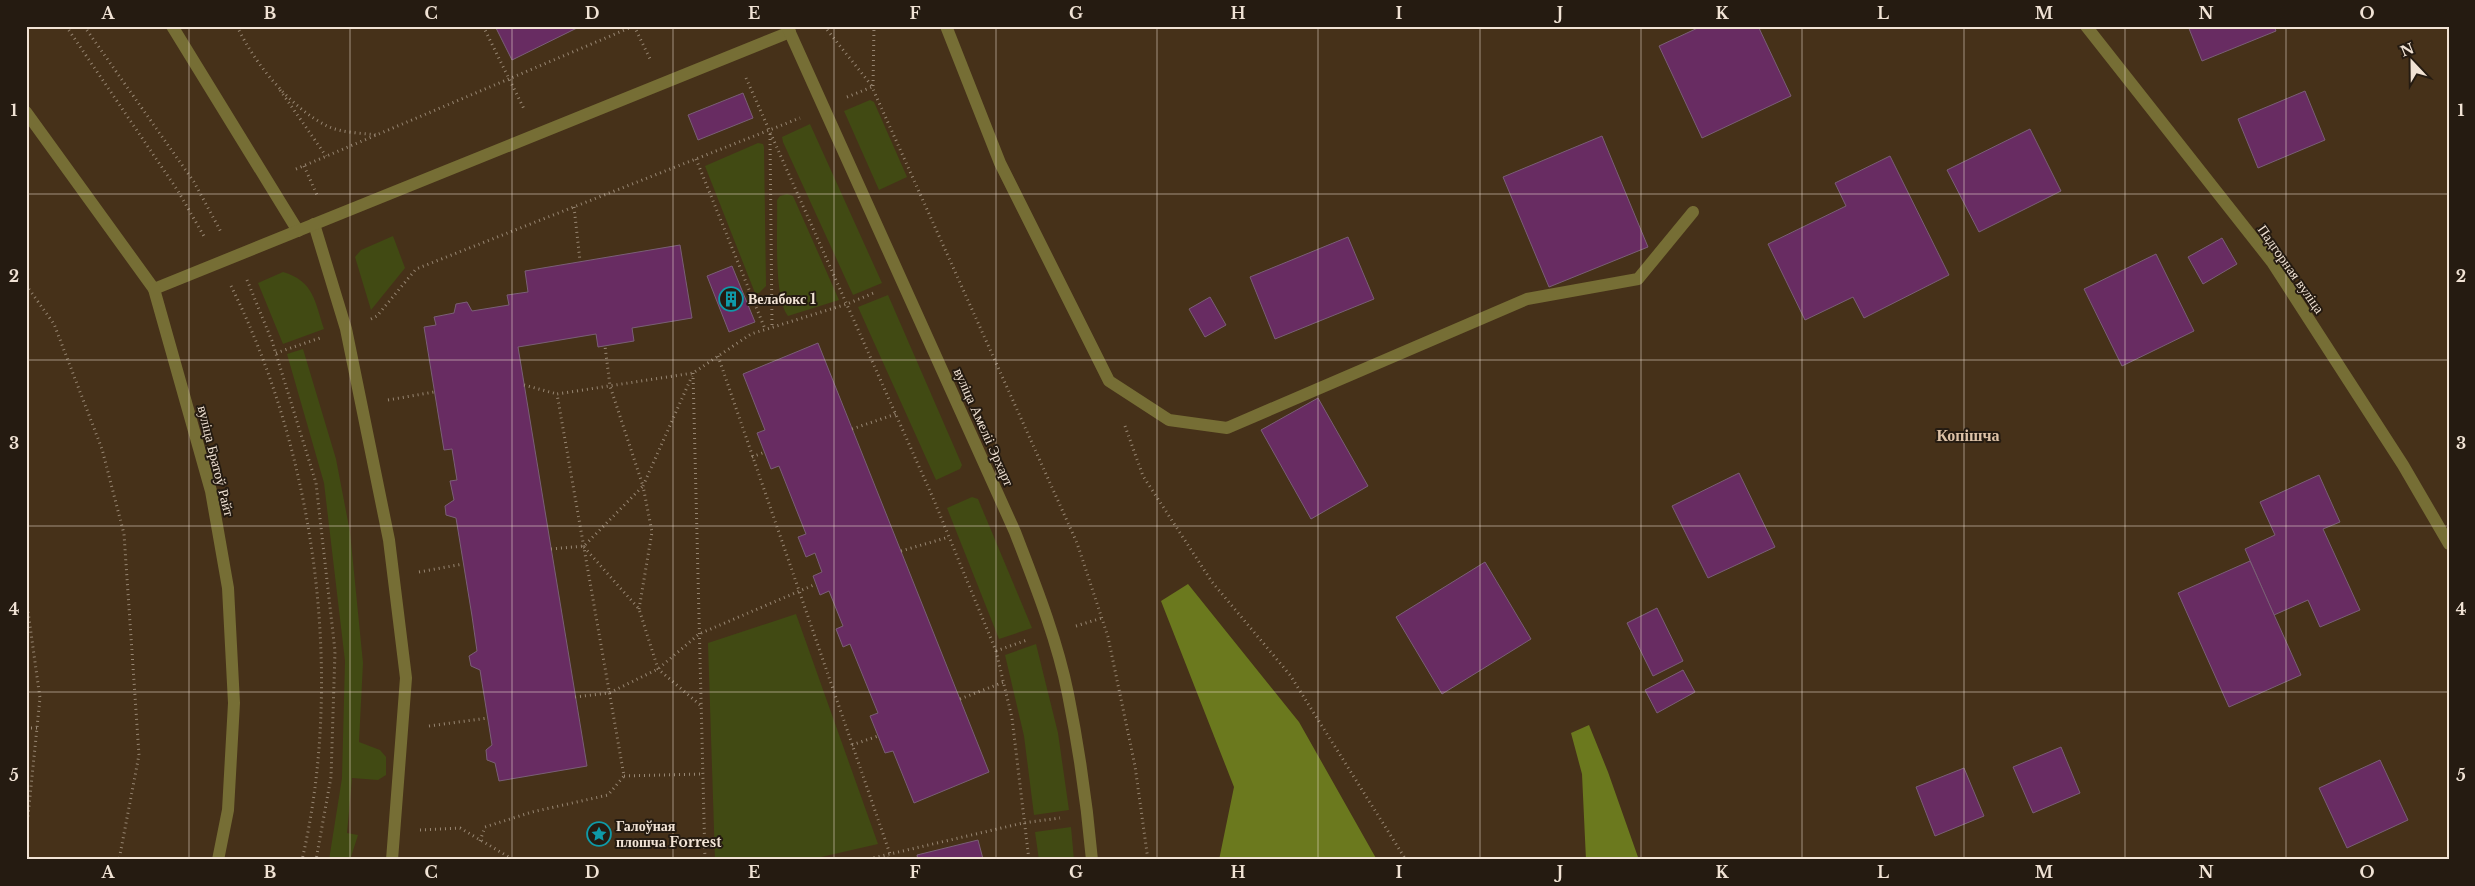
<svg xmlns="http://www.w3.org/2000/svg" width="2475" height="886" font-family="'Libre Baskerville',serif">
  <rect width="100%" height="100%" fill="#463119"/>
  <!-- green -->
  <g fill="#414a13">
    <polygon points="870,100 874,102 907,177 879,190 844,111"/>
    <polygon points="810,124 882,283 853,295 783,142 782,137"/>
    <polygon points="758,143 763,144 764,147 766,286 759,293 755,293 705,166"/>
    <path d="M787,194L793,196L839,300L788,316C773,297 778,227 777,200L780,196Z"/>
    <polygon points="393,236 405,268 371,310 355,257 361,250"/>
    <path d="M283,272C314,281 315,302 324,329L283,344L258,283Z"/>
    <polygon points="888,295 962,465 960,469 936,480 858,307"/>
    <polygon points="303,349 336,459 350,532 363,663 359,742 380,750 386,757 386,775 378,780 352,778 347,833 358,835 350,860 329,860 342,778 345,661 324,483 287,354"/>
    <polygon points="972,497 978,499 1032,628 999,639 947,508"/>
    <polygon points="796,614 878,844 808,860 715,860 708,643"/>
    <polygon points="1036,644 1058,733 1069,810 1034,815 1024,736 1005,655"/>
    <polygon points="1071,827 1074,860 1039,860 1035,832"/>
  </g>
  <!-- forest -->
  <g fill="#6b791e">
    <polygon points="1188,584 1299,722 1377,860 1219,860 1234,787 1161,601"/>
    <polygon points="1589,725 1608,772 1639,860 1586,860 1582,774 1571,733"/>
  </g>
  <!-- building -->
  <g fill="#682c62" stroke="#7a5f76">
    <polygon points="495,26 581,26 512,60"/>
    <polygon points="1702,26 1758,26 1791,96 1702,138 1659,46"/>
    <polygon points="2188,26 2274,26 2276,31 2202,61"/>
    <polygon points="2305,91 2325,140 2258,168 2238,119"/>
    <polygon points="743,93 753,118 698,140 688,115"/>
    <polygon points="2030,129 2061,191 1979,232 1947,170"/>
    <polygon points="1602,136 1648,247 1549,287 1503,177"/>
    <polygon points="1890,156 1949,275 1864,318 1853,297 1805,320 1768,244 1846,206 1835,183"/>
    <polygon points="1348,237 1374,299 1275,339 1250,277"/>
    <polygon points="2222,238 2237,264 2203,284 2188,257"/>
    <polygon points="680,245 692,318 632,328 634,341 598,347 596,334 518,347 587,766 499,781 495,763 487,760 486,750 492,745 480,670 471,666 469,656 477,651 472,616 456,518 446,515 445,506 454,500 450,481 457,480 452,449 444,450 424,327 436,325 434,317 454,313 456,304 467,302 472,311 509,305 507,295 528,292 525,271"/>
    <polygon points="2156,254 2194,331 2122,366 2084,289"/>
    <polygon points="732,266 755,322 729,332 707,276"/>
    <polygon points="1210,297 1226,325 1205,337 1189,309"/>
    <polygon points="818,343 989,772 914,803 893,751 885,753 870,716 878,713 850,644 843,647 836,629 843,626 829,591 820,595 813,576 822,572 815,553 806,557 798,537 806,534 779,466 771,469 757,433 765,430 743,374"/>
    <polygon points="1318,398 1368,486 1311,519 1261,430"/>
    <polygon points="1739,473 1775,547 1708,578 1672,506"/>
    <polygon points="2319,475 2340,522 2323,529 2360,610 2320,627 2308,600 2274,615 2245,549 2275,535 2260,502"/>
    <polygon points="2250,561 2301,675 2229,707 2178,593"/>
    <polygon points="1485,562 1531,639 1442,694 1396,617"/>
    <polygon points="1657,608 1683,661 1653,676 1627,623"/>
    <polygon points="1683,670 1695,692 1657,713 1645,690"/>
    <polygon points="2061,747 2080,793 2033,813 2013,767"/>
    <polygon points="2380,760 2408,820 2347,848 2319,788"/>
    <polygon points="1964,768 1984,816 1935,836 1916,787"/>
    <polygon points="978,840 983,859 918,860 917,855"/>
  </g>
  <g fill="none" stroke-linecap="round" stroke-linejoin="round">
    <!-- path -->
    <g stroke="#978672" stroke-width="3" stroke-dasharray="1 4" stroke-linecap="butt">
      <polyline points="66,26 178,191 205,238"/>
      <polyline points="84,26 194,182 221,232"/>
      <path d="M237,26C254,63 290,107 327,126C342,133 361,133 377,135"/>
      <polyline points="483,26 525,111"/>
      <polyline points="634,26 650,59"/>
      <polyline points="824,26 872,86"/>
      <polyline points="746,78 933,498 996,651 1012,718 1029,860"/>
      <polyline points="873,86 874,26"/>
      <polyline points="280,90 326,156"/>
      <polyline points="847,97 872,87 1077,543 1108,637 1135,766 1148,860"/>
      <polyline points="770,134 772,327"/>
      <polyline points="696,159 765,329"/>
      <polyline points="304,166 317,195"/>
      <polyline points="296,169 634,26"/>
      <polyline points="574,207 580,261"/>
      <polyline points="247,280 272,341 316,483 335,651 331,777 316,860"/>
      <polyline points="26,285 54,324 102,449 124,534 139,755 119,860"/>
      <path d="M231,286C315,454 345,676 302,860"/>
      <polyline points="371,319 377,316 416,269 800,118"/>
      <polyline points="276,353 320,338"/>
      <polyline points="718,356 890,854 888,860"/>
      <polyline points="693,373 705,860"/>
      <polyline points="524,385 557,394"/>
      <polyline points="388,400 434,392"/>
      <polyline points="1125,426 1143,476 1212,582 1290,675 1406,860"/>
      <polyline points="852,429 896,414"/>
      <polyline points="752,457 765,452"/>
      <polyline points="584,547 639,609 658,669 700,705"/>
      <polyline points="551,549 584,546 643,486 610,386 605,346"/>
      <polyline points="901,551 949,537"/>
      <polyline points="419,572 463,564"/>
      <polyline points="26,597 40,698 26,836"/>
      <polyline points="639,609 652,532 643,486 692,376"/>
      <polyline points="1076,626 1102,618"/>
      <polyline points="996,651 1027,640"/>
      <polyline points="575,697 609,693 658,669 699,634 816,584"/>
      <polyline points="960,699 1004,682"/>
      <polyline points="429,726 488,718"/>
      <polyline points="26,728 38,728"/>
      <polyline points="852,745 878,736"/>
      <polyline points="624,776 703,774"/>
      <polyline points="420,830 460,828 514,860"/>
      <polyline points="480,841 485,827 532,812 608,795 624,776 557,394 693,373 751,334 847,304 876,292"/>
      <polyline points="864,860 1023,823 1060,818"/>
    </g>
    <!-- lane -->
    <g stroke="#766e35" stroke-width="12">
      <polyline points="172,26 298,231"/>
      <polyline points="946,26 1000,163 1109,381 1169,420 1227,428 1527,299 1638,279 1693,212"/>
      <polyline points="314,224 346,329 389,540 406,678 392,860"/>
      <polyline points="154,289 790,32"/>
    </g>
    <!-- street -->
    <g stroke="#766e35" stroke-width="12">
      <path d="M787,26L1015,532C1035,584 1057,639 1068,694C1079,749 1087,804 1092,860"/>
      <polyline points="2086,26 2272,262 2403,465 2449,544"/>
      <polyline points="26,112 154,289 211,491 228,588 234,703 228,810 218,860"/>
    </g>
  </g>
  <!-- grid -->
  <path fill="none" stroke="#f1e3d5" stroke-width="1" stroke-opacity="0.55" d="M189,26V860M350,26V860M512,26V860M673,26V860M834,26V860M996,26V860M1157,26V860M1318,26V860M1480,26V860M1641,26V860M1802,26V860M1964,26V860M2125,26V860M2286,26V860M26,194H2449M26,360H2449M26,526H2449M26,692H2449"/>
  <!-- icons -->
  <defs>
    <g id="building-ring" transform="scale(1.25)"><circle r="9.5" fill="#251b11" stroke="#0f9aa8" stroke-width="1.5"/><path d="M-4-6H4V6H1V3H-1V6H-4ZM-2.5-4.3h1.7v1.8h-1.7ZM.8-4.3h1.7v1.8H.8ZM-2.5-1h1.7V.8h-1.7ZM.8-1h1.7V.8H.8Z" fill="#0f9aa8"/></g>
    <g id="sight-ring" transform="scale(1.25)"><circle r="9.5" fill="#251b11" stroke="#0f9aa8" stroke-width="1.5"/><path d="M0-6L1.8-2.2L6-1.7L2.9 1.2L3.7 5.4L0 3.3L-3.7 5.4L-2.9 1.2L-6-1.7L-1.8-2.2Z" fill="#0f9aa8"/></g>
  </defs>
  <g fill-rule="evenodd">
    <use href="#building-ring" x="731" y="299"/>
    <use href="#sight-ring" x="599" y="834"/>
  </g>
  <g text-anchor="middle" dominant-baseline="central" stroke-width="4" stroke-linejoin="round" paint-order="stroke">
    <!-- street labels -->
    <g font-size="14" fill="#f1e3d5" stroke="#251b11">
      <text transform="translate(2291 269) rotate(55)">Падгорная вуліца</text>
      <text transform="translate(984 427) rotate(66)">вуліца Амеліі Эрхарт</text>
      <text transform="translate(216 461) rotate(76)">вуліца Братоў Райт</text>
    </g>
    <!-- poi labels -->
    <g font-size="14" font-weight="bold" fill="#f1e3d5" stroke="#251b11" text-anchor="start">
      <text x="748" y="299">Велабокс 1</text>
      <text x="616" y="826">Галоўная<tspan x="616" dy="16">плошча Forrest</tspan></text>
    </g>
    <!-- quarter labels -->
    <g font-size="16" font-weight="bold" fill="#ddc2a7" stroke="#251b11">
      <text x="1968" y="435">Копішча</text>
    </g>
  </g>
  <!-- border -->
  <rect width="2475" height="886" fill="none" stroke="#251b11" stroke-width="55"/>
  <!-- north arrow -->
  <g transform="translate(2412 62) rotate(338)" stroke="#251b11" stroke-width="4" paint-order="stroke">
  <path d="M0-4L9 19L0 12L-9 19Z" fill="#f1e3d5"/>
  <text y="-8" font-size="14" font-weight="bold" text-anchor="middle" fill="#f1e3d5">N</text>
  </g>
  <rect x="28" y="28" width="2420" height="830" fill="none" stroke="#f1e3d5" stroke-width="2"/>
  <g font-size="16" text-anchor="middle" font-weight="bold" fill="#f1e3d5">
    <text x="108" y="19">A</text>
    <text x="270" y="19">B</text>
    <text x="431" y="19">C</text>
    <text x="592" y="19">D</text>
    <text x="754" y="19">E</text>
    <text x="915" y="19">F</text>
    <text x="1076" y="19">G</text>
    <text x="1238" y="19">H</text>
    <text x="1399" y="19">I</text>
    <text x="1560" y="19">J</text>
    <text x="1722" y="19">K</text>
    <text x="1883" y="19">L</text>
    <text x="2044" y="19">M</text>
    <text x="2206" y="19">N</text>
    <text x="2367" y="19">O</text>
    <text x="14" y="116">1</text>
    <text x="2461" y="116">1</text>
    <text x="14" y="282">2</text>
    <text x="2461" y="282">2</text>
    <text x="14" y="449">3</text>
    <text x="2461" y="449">3</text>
    <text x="14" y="615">4</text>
    <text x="2461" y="615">4</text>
    <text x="14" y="781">5</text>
    <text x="2461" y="781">5</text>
    <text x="108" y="878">A</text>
    <text x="270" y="878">B</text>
    <text x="431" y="878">C</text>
    <text x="592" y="878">D</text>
    <text x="754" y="878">E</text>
    <text x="915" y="878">F</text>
    <text x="1076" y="878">G</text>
    <text x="1238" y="878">H</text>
    <text x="1399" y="878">I</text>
    <text x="1560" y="878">J</text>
    <text x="1722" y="878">K</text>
    <text x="1883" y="878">L</text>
    <text x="2044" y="878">M</text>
    <text x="2206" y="878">N</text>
    <text x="2367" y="878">O</text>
  </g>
</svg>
